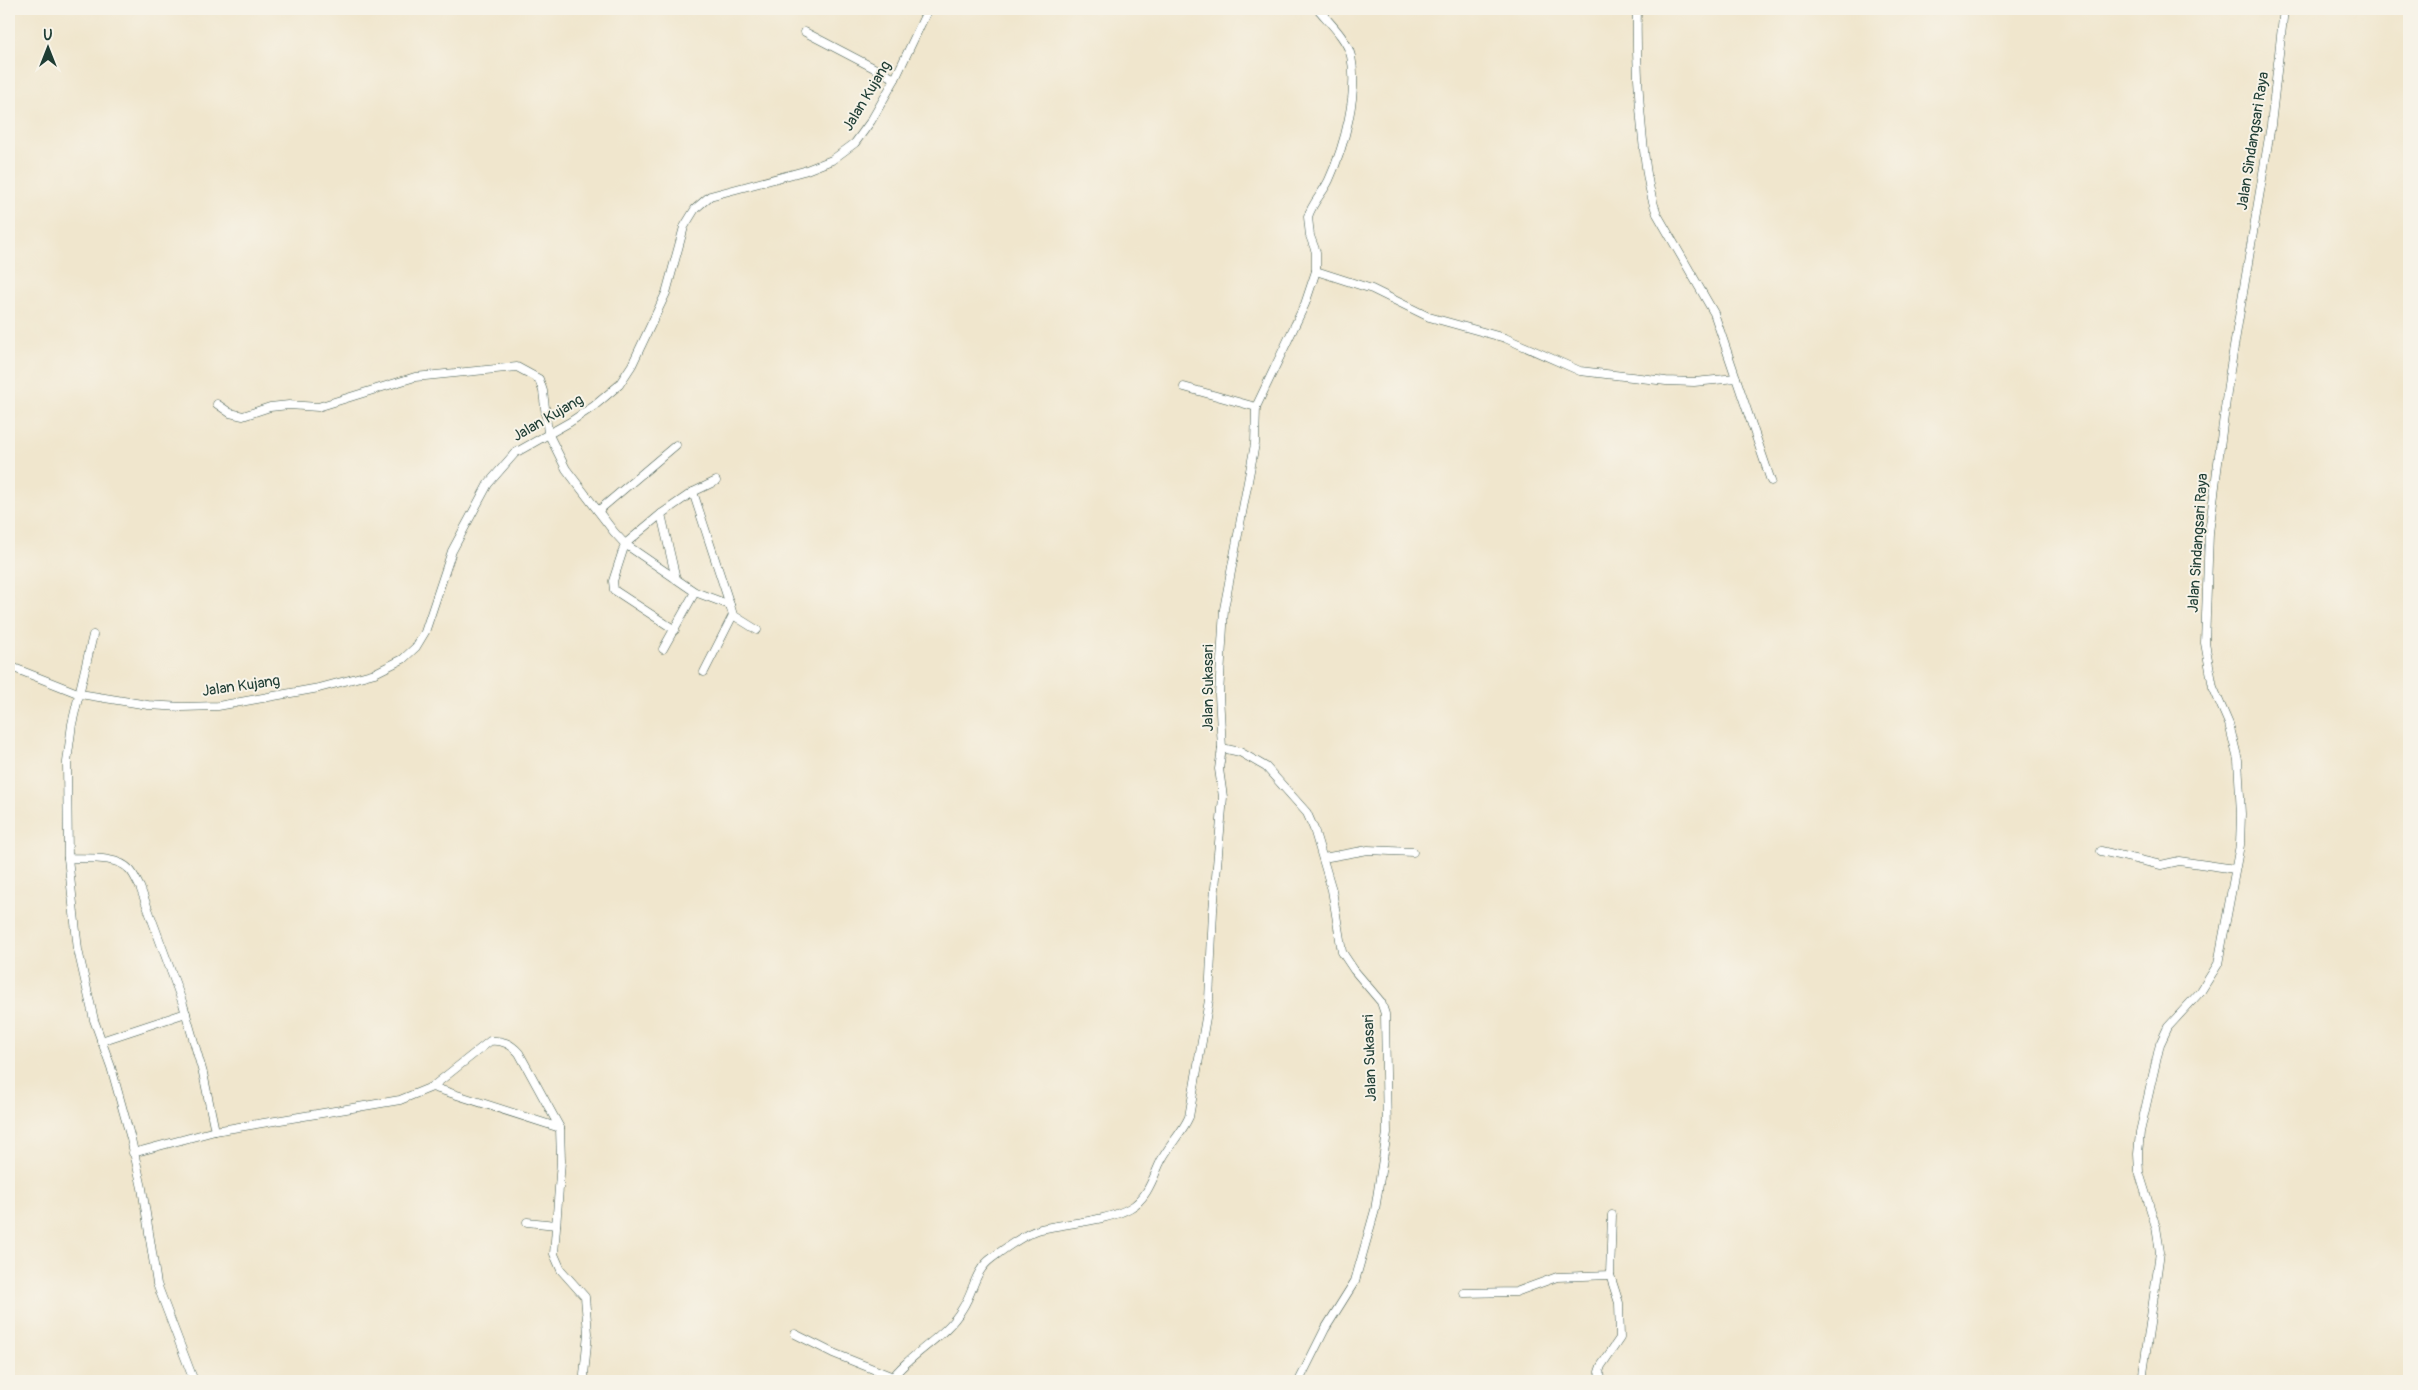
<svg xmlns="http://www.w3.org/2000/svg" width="2418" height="1390" font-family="Pangolin,sans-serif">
  <rect width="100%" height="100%" fill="#f7f3e8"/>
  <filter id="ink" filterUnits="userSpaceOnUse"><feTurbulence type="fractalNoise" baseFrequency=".02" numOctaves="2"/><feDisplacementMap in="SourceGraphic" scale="10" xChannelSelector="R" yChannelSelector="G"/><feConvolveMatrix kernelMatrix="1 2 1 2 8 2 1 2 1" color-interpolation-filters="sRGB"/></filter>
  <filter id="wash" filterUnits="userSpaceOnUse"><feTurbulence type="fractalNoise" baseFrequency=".0096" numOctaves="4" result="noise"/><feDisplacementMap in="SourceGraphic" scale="20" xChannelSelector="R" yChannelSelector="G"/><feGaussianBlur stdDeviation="1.12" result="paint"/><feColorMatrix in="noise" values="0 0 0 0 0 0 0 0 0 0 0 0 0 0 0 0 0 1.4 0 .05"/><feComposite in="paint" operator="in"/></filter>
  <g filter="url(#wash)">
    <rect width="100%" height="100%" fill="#f0e6cd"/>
  </g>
  <g filter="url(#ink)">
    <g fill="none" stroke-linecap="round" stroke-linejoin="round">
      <!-- street casing -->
      <g stroke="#3e564b" stroke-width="9">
        <g id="street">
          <path d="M1637,9C1636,50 1638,90 1642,131C1645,160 1647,187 1657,214L1714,313L1771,481"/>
          <polyline points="805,32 895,79"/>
          <polyline points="1316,271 1372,289 1429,317 1505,338 1580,371 1666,381 1694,382 1736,378"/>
          <polyline points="1184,387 1256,407"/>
          <polyline points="217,404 230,413 243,416 270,407 289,405 318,407 415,377 517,367 539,379 543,391 548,433 566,469 614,532 625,544 695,592 730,605 733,615 757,630"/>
          <polyline points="693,492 730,605"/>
          <polyline points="598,511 676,445"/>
          <polyline points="661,514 693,492 716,481"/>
          <polyline points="675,630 614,590 613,581 625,544 661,514 676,579"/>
          <polyline points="93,635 72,724 67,762 68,858 78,950 94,1020 111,1067 131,1139 142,1188 157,1284 194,1381"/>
          <polyline points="663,649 695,592"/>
          <polyline points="9,666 80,694 148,705 182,707 218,706 319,688 375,673 403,659 416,647 425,632 452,551 488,484 515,453 570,422 594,406 619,385 632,365 666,293 684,227 695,209 710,196 804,171 832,160 855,143 871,121 895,79 928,9"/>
          <polyline points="704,672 733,615"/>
          <polyline points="2101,851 2161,865 2179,861 2235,869"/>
          <path d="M68,858C85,859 117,855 130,870C134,874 137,882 140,887L183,1004L203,1073L215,1131"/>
          <polyline points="1323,858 1368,850 1413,852"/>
          <polyline points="101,1041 186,1013"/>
          <polyline points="432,1087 560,1128"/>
          <path d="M133,1153L215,1131L400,1100L432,1087L490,1041C503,1040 511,1044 519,1053L560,1128L561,1161L554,1254L561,1270L585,1297L588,1333L584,1375L586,1381"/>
          <polyline points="527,1222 556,1225"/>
          <polyline points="1464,1293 1516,1292 1557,1277 1610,1275"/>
          <polyline points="795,1334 833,1353 893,1377"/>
          <path d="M890,1381C910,1353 945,1338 962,1309C974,1291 974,1271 992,1258C1004,1249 1028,1232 1041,1229C1066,1223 1108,1221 1130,1208C1146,1199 1152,1181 1159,1165C1166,1148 1181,1135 1189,1117L1209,1000L1213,911L1223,797L1219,769L1222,748"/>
          <path d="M1299,1381L1325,1329L1355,1281L1375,1210L1387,1133L1385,1014L1381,1002L1354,970L1342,952L1332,890L1314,829L1307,813L1266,767L1240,752L1222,748L1219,695L1224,609L1255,444L1256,407L1305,304L1316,271V252L1310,236L1308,217C1312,203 1323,193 1329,180C1344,147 1359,93 1351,56C1347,39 1329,22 1318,9"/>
          <polyline points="1603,1381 1599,1372 1601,1366 1620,1338 1619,1303 1610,1275 1612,1215"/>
          <polyline points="2142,1381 2160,1252 2156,1227 2139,1172 2138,1154 2140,1132 2160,1044 2168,1027 2201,991 2218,964 2240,845 2241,814 2238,760 2229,724 2213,687 2205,643 2209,533 2229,377 2271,125 2284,9"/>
        </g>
      </g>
      <!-- street -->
      <use href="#street" stroke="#fff" stroke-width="8"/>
    </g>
  </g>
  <g text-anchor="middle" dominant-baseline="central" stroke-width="4" stroke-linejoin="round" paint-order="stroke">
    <!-- street labels -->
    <g font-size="15" fill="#1f3d34" stroke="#f7f3e8">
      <text transform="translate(867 96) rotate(-59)">Jalan Kujang</text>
      <text transform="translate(2253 141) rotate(-81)">Jalan Sindangsari Raya</text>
      <text transform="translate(548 418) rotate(-30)">Jalan Kujang</text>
      <text transform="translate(2198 543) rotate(-86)">Jalan Sindangsari Raya</text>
      <text transform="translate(241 686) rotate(-8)">Jalan Kujang</text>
      <text transform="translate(1208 688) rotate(-90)">Jalan Sukasari</text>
      <text transform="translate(1370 1058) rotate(-92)">Jalan Sukasari</text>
    </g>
  </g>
  <!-- margin -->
  <rect width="2418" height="1390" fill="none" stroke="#f7f3e8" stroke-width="30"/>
  <!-- north arrow -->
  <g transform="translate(48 48)" stroke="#f7f3e8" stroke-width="4" paint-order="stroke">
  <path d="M0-4L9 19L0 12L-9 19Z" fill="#1f3d34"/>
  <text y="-8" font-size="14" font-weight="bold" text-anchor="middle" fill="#1f3d34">U</text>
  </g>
</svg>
